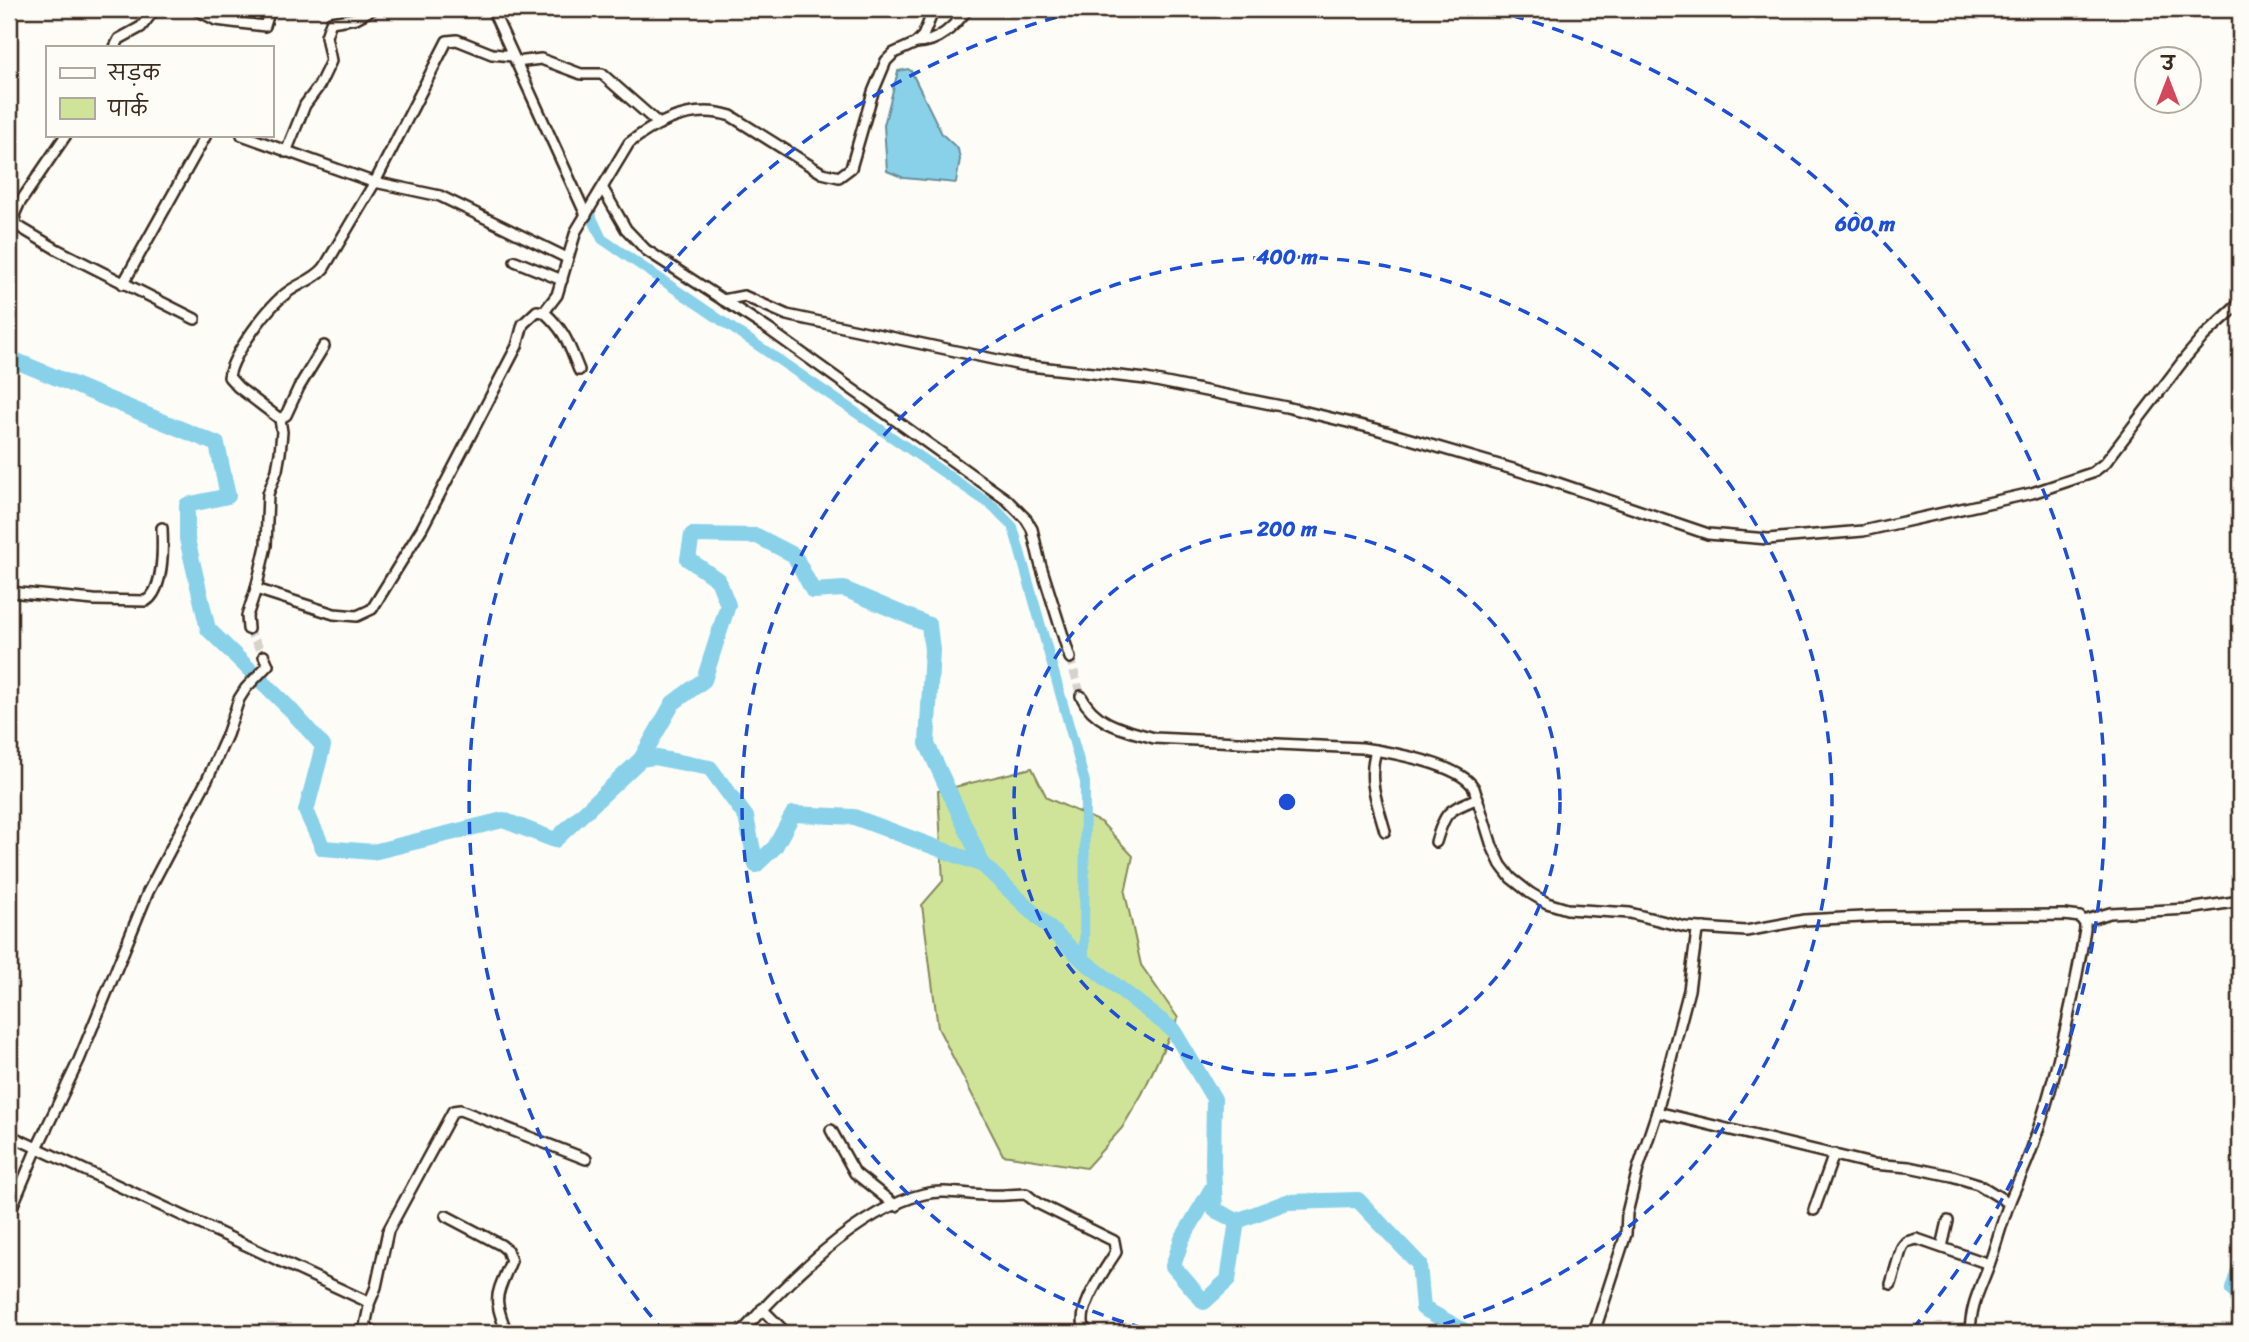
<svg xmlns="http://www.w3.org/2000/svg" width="2249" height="1342" font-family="Sriracha,'Playpen Sans Deva',sans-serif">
  <rect width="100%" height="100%" fill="#fdfcf7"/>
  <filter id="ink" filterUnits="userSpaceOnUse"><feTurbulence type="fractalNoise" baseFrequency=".0143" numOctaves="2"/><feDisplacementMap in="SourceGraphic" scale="14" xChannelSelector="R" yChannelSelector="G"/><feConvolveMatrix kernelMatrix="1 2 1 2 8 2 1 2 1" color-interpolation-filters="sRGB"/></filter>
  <g filter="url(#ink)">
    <!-- green -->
    <polygon fill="#cfe499" stroke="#85875c" stroke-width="2" points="1032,768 1047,798 1101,822 1133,856 1125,893 1141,965 1178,1018 1142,1094 1122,1128 1086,1168 1003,1155 938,1028 922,905 943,881 938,791"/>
    <!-- water -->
    <polygon fill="#88d1e9" stroke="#698e98" stroke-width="2" points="908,69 911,71 942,134 958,149 960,159 956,183 904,178 887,171 884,125 898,71"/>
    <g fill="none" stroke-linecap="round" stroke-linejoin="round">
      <!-- canal -->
      <polyline stroke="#88d1e9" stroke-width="10" points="585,203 602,239 994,507 1013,527 1085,782 1084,961"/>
      <!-- river -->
      <g stroke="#88d1e9" stroke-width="16">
        <polyline points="9,358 217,444 228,496 187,505 187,539 208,629 289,708 323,746 306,811 323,848 373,852 503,820 555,840 641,759 653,757 710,768 746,817 756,865 775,847 793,814 854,817 983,865 1084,961 1173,1030 1214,1099 1213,1164 1215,1210 1237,1221 1287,1202 1358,1200 1419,1264 1423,1308 1468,1333"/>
        <polyline points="641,759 673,703 704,680 728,605 718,580 688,559 692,535 757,536 794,555 813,591 844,589 929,625 932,650 927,744 983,865"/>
        <polyline points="1214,1185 1182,1239 1173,1266 1204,1302 1228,1280 1237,1221"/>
        <polyline points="2240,1267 2233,1289 2240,1294"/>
      </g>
      <!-- minor-tunnel -->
      <g stroke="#d6d2cc" stroke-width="9" stroke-dasharray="9 4.5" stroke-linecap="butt">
        <polyline points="248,629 264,656"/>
        <polyline points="1070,658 1081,696"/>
      </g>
      <!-- minor casing -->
      <g stroke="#3b2a1e" stroke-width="14">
        <g id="minor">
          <polyline points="195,9 216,20 265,26 270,9"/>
          <polyline points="492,9 586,215"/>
          <polyline points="9,15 11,9"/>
          <path d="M916,43C940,42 953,27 968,9"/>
          <polyline points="115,47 119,39 141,27 155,9"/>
          <polyline points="516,62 541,59 581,74 602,74 659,124"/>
          <polyline points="66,135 19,204 14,215 16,225 58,250 195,319"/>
          <polyline points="242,135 370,181 440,196 567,258"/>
          <polyline points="286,152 305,105 319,86 331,61 326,36 331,22 356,18 373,9"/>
          <polyline points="603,189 626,229 646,250 768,329 1007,500 1026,519 1032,529 1040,563 1070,658"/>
          <polyline points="515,261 562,280"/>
          <polyline points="123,284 206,135"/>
          <polyline points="723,300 744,296 787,315 1021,365 1146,379 1286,407 1376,429 1540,477 1708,534 1768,539 1863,531 2032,493 2092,473 2105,463 2186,357 2204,336 2240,303"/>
          <path d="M544,312C566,332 568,343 579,370"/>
          <path d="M280,419L238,387L229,377C232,355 269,305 288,292C300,283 314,280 324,268L375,182L447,41L457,40L492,54L512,56"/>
          <polyline points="256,589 266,546 268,494 277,470 280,453 282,432 280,419 286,415 299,387 324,346"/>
          <path d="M9,592L94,600L146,601C164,590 163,547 162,528"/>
          <path d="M248,629L247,616L256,589L334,614L357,616L372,609L422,528L517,346L523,324L537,311L544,312L557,295L576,231L629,143C659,120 694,104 731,116L822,173L839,177L851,168L873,92L886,61L894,53L916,43L923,36L934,9"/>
          <path d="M1081,696C1095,725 1126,730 1154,738L1362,748C1389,752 1460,764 1474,788L1492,846L1501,865L1511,878L1530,893L1547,903L1567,909L1630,913L1685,927L1746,931L1804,920L1882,916L2064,915L2080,917L2085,924V929C2073,1002 2058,1072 2034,1142C2028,1162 2018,1181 2010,1201C2002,1221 1997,1242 1990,1262C1980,1290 1971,1302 1970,1333"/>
          <path d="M1376,750C1367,781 1377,801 1385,831"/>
          <path d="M1436,842C1446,809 1448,811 1478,798"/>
          <polyline points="2083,921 2110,913 2189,909 2240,901"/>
          <polyline points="1657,1112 1872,1164 1909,1167 1952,1176 1978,1184 2009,1203"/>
          <polyline points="831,1130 855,1173 896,1206"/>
          <polyline points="9,1135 366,1301 369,1307 365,1326 376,1333"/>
          <polyline points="1814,1210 1834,1154"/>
          <polyline points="9,1214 37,1148 79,1060 148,892 208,778 227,735 239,699 246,688 268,665 264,656"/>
          <path d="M446,1216L501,1245L507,1250L511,1261C496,1297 492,1296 507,1333"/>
          <polyline points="1942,1247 1948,1221"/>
          <polyline points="1891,1284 1902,1247 1906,1242 1917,1239 1989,1264"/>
          <polyline points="369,1304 376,1287 388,1231 453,1111 460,1110 586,1159"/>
          <polyline points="762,1309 786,1333"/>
          <path d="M741,1333C786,1283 857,1210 924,1194C945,1189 967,1195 988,1195C1001,1196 1013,1194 1026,1194L1037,1203L1114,1241L1116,1252C1106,1268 1070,1317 1088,1333"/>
          <polyline points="1594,1333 1626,1234 1627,1213 1638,1169 1657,1112 1689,990 1697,931 1704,928"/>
        </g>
      </g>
      <!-- minor -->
      <use href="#minor" stroke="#fdfcf7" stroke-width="9"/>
    </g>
  </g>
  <!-- distance rings -->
  <g fill="none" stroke="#1d4ed8" stroke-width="3.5" stroke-dasharray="12 9">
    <circle cx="1287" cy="802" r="273"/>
    <path d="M1164 1333A545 545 0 1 1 1410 1333"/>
    <path d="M665 1333A818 818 0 0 1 1082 10M1492 10A818 818 0 0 1 1909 1333"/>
  </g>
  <circle cx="1287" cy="802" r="10" fill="#1d4ed8" stroke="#fdfcf7" stroke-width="3.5"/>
  <g font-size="21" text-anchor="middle" font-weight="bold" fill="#1d4ed8" stroke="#fdfcf7" stroke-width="5" stroke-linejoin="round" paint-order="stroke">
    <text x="1865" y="231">600 m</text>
    <text x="1287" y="264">400 m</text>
    <text x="1287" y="536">200 m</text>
  </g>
  <!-- margin -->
  <rect width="2249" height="1342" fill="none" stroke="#fdfcf7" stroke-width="35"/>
  <rect x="18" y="18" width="2214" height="1307" fill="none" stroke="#3b2a1e" stroke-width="2.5" filter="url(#ink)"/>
  <!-- legend -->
  <rect x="46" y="46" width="228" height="91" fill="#fdfcf7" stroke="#afa8a0" stroke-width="2"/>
  <rect x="60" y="68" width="35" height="10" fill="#fdfcf7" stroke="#afa8a0" stroke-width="2"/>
  <text x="108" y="80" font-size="21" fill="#3b2a1e">सड़क</text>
  <rect x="60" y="98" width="35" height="21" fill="#cfe499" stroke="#afa8a0" stroke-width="2"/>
  <text x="108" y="116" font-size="21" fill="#3b2a1e">पार्क</text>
  <!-- north arrow -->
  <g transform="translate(2168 80)"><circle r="33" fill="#fdfcf7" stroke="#afa8a0" stroke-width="2"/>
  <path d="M0-5L12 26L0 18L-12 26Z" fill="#d1495b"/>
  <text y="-10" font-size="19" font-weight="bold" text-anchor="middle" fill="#3b2a1e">उ</text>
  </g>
</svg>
